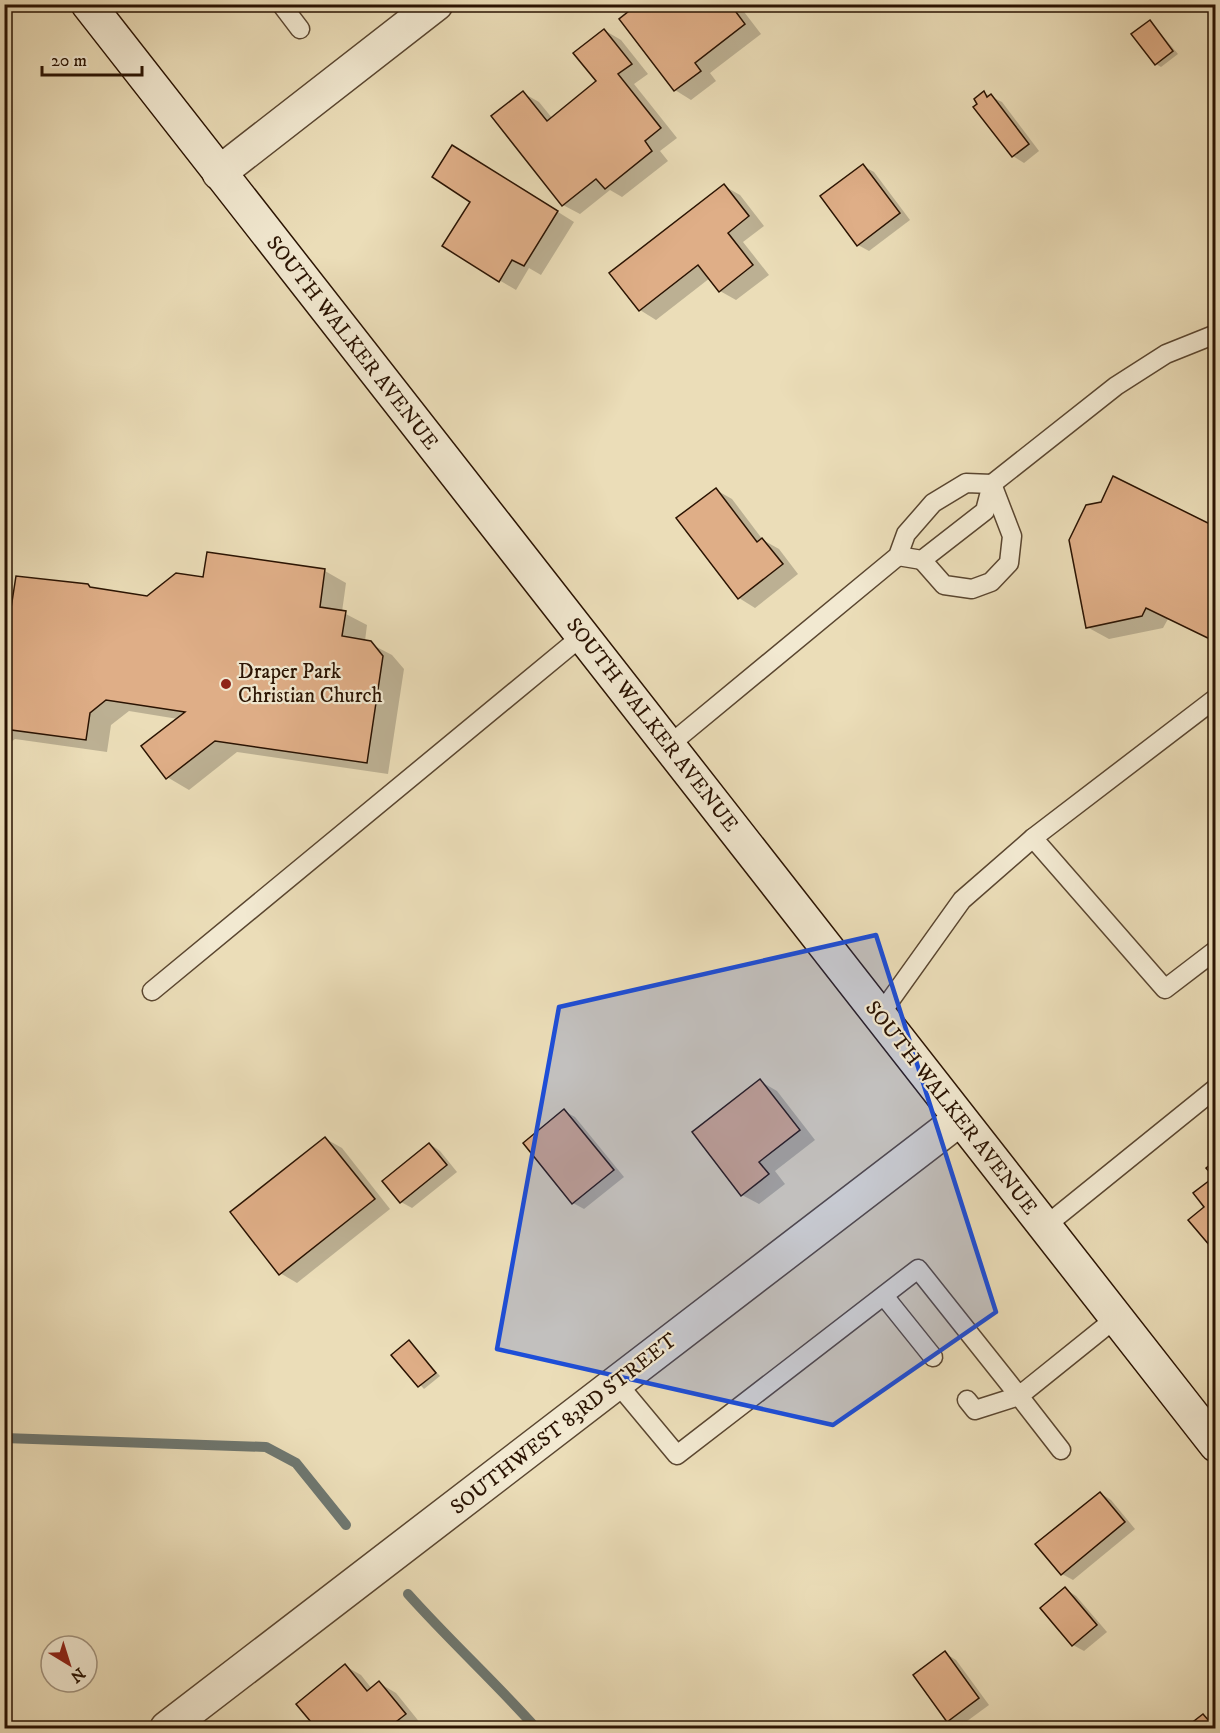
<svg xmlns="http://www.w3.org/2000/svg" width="1220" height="1733" font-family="'IM FELL DW Pica',serif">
  <rect width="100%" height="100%" fill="#ebddb8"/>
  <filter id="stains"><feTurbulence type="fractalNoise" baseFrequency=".00333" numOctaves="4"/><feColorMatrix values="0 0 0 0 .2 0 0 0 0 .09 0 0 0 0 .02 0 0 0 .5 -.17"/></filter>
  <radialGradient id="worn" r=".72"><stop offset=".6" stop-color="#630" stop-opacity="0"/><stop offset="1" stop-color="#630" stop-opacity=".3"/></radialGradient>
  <!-- shadow -->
  <g fill="#0003">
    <polygon points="640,4 738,4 761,34 710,73 716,81 691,100 675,90"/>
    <polygon points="1150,21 1178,54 1161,67 1156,64"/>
    <polygon points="604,30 621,40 648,74 634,84 677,138 660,151 668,161 622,197 610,190 580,214 563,205 523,93 539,102 552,118 598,82"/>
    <polygon points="984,93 1002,102 1039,151 1024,163 1013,156"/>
    <polygon points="469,156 574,222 541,275 529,268 516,290 499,280 472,201"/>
    <polygon points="863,166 874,172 910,220 869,251 858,245"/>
    <polygon points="724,186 740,195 764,226 743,242 769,275 736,300 720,291 710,278 656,320 640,310"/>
    <polygon points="716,490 732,499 763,540 779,549 798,574 755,608 739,598"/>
    <polygon points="1216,528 1216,642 1168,619 1163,628 1109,639 1087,627"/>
    <polygon points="208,554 325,571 346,583 342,612 367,625 365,641 392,655 404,669 388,774 237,752 189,790 167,777 178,719 129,711 111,725 107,752 15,739 4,747 4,622 11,623 87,585 94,589 147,597 204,579"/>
    <polygon points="760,1081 777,1091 815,1140 775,1171 785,1184 759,1204 742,1195"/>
    <polygon points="564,1111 575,1117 624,1177 584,1209 573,1203"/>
    <polygon points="326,1139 342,1148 390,1209 297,1283 280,1273"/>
    <polygon points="430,1144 440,1151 457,1172 412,1208 401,1202 384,1181"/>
    <polygon points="409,1342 440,1376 424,1389 393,1355"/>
    <polygon points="1100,1493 1111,1500 1135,1529 1073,1580 1062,1574"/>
    <polygon points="1065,1589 1076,1596 1107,1632 1084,1651 1073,1645"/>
    <polygon points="945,1653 956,1660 989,1705 959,1727 948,1720"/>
    <polygon points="345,1666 361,1675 372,1689 379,1683 396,1693 421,1724 415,1728 318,1728 298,1704"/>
    <polygon points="1203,1715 1216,1722 1216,1728 1187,1728"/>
  </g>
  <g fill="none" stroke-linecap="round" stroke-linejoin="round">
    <!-- stream -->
    <g stroke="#6e7770" stroke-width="10">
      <polyline points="4,1438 266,1447 296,1463 346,1525"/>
      <path d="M408,1594C449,1640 495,1682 536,1728"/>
    </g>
  </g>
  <!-- building -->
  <g fill="#dfae87" stroke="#2a1302" stroke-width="1.5">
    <polygon points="638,4 730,4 745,24 695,63 701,71 674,91 619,19"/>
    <polygon points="1150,20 1173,51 1155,65 1131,34"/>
    <polygon points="604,29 632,64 618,74 661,128 645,141 652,151 605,189 596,179 562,206 491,116 523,91 547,121 596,81 573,53"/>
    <polygon points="984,91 987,97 991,94 1029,144 1012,157 973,107 977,104 974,99"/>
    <polygon points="452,145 558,211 524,266 512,260 499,282 442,246 470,202 432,177"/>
    <polygon points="863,164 900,213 857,246 820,196"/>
    <polygon points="724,184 749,216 728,233 753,265 719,292 698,265 639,311 609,273"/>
    <polygon points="1113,476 1216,527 1216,642 1146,608 1142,616 1086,628 1069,540 1086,505 1101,502"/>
    <polygon points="716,488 757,542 762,538 783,564 738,599 676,518"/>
    <polygon points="207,552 325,569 320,607 346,611 342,636 371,641 383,656 367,763 215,741 166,779 141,746 185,712 106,700 90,713 86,740 4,729 4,620 9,621 16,576 88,584 90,587 147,596 176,573 203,577"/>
    <polygon points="760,1079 800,1130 759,1162 769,1174 741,1196 692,1132"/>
    <polygon points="564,1109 614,1170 572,1204 523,1143"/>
    <polygon points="325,1137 375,1199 279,1275 230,1212"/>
    <polygon points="429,1143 447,1165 400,1203 382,1181"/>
    <polygon points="1216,1160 1216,1253 1188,1220 1204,1207 1193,1193 1214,1177 1206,1168"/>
    <polygon points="409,1340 436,1373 418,1387 391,1355"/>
    <polygon points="1100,1492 1125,1522 1061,1575 1035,1544"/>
    <polygon points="1065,1587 1097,1625 1072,1646 1040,1608"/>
    <polygon points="945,1651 979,1698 947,1722 913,1675"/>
    <polygon points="345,1664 367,1691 379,1681 406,1714 388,1728 316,1728 296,1704"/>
    <polygon points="1203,1714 1215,1728 1185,1728"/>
  </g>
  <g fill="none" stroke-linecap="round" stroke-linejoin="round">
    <!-- lane casing -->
    <g stroke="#5a4630" stroke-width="21">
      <g id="lane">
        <polyline points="281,4 300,29"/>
        <polyline points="898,556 922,560 985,511 992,484 1116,386 1166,354 1216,334"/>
        <polyline points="922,560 944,585 972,589 991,582 1009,563 1012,536 992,484"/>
        <polyline points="668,746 898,556 906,534 933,503 966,483 992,484"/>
        <polyline points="1033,838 1165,989 1216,950"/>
        <polyline points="152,991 582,636"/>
        <polyline points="879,1016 962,900 1033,838 1216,698"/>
        <polyline points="1044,1227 1216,1088"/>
        <polyline points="884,1296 933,1357"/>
        <polyline points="617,1383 677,1455 918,1269 1019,1396 1116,1318"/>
        <polyline points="967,1400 975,1410 1019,1396 1061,1450"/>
      </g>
    </g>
    <!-- street casing -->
    <g stroke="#5a4630" stroke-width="36">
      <g id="street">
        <polyline points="219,173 436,4"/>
        <polyline points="167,1728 960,1119"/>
      </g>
    </g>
    <!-- secondary casing -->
    <g stroke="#2a1302" stroke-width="36">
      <polyline id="secondary" points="88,4 1216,1445"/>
    </g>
    <!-- lane -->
    <use href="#lane" stroke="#f2e9d1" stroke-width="18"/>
    <!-- street -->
    <use href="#street" stroke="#f2e9d1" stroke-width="33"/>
    <!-- secondary -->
    <use href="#secondary" stroke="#f2e9d1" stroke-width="33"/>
  </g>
  <!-- marked area -->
  <path fill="#1d4ed8" fill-opacity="0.2" stroke="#1d4ed8" stroke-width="4.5" stroke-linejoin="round" d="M876,935L996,1312L833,1425L497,1349L559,1007Z"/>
  <!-- markers -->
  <circle fill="#8f2418" stroke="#f2e9d1" stroke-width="2" cx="226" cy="684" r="6"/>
  <g text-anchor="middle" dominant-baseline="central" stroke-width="4.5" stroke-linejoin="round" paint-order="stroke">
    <!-- street labels -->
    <g font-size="21" fill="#2a1302" stroke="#f2e9d1">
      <text transform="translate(352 343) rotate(52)">SOUTH WALKER AVENUE</text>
      <text transform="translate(652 725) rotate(52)">SOUTH WALKER AVENUE</text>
      <text transform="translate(951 1108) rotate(52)">SOUTH WALKER AVENUE</text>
      <text transform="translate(564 1424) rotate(-38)">SOUTHWEST 83RD STREET</text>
    </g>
    <!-- poi labels -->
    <g font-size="21" fill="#2a1302" stroke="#f2e9d1" text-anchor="start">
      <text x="238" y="672">Draper Park<tspan x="238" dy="24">Christian Church</tspan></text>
    </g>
  </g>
  <!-- margin -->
  <rect width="1220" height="1733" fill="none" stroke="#ebddb8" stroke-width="24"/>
  <rect x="6" y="6" width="1208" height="1721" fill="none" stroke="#2a1302" stroke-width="3"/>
  <rect x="12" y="12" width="1196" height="1709" fill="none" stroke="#2a1302" stroke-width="1.5"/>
  <!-- north arrow -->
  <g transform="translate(69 1664) rotate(142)"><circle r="28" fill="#f2e9d1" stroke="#a2937e" stroke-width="1.5"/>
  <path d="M0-4.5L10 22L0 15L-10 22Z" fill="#8f2418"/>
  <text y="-9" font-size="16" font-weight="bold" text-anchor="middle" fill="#2a1302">N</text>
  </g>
  <!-- scale -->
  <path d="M42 66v9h100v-9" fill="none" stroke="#2a1302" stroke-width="3"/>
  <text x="51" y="66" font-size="18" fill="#2a1302" stroke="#f2e9d1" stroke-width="4.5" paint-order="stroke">20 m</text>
  <rect width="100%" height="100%" filter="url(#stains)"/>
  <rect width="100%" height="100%" fill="url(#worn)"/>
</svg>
